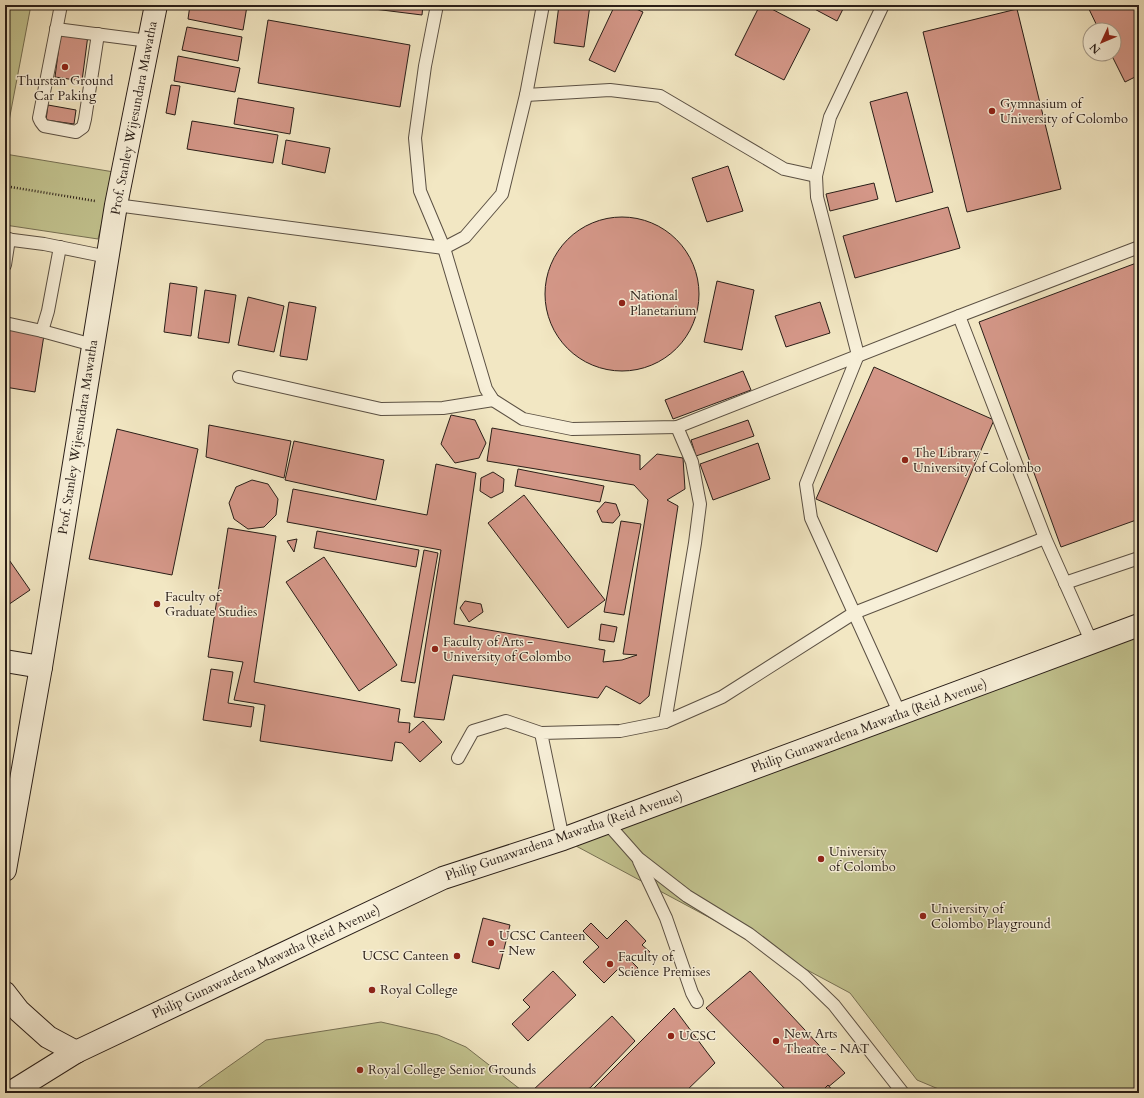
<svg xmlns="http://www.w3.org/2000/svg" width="1144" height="1098" font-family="Cardo,serif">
  <rect width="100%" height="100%" fill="#f2e7c3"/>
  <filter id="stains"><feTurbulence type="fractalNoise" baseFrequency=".005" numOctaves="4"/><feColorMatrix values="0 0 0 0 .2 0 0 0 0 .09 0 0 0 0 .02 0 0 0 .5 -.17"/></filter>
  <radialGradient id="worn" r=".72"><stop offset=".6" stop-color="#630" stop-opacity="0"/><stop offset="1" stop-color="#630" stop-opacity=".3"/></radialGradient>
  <!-- green -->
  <g fill="#c2c38f" stroke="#767054">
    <polygon points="5,5 31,5 5,142"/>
    <polygon points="5,154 114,172 98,239 5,225"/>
    <polygon points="1139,625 1139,1093 948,1093 917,1080 850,993 563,839"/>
    <polygon points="381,1022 438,1035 466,1047 525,1093 191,1093 266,1040"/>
  </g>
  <!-- building -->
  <g fill="#d49788" stroke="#291e18">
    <polygon points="190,5 242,5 247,6 243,30 188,19"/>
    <polygon points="342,5 423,5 422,15"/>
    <polygon points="559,5 590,5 584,47 554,43"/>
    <polygon points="615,5 627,5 643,12 615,72 589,60"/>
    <polygon points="760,5 764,5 810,29 784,80 735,55"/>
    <polygon points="807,5 845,5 837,21"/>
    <polygon points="1087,5 1139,5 1139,75 1125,82 1111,54 1114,54 1114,30 1099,30"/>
    <polygon points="1017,9 1061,189 967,212 923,32"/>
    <polygon points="268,20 410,45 400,107 258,83"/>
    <polygon points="187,27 242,37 238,61 182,50"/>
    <polygon points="61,31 88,35 82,81 55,77"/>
    <polygon points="178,56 240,68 235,92 174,81"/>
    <polygon points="171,85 180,86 175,115 166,113"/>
    <polygon points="907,92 933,192 896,202 870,102"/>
    <polygon points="238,98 294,108 290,134 234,124"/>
    <polygon points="48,105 76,110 74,124 46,120"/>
    <polygon points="192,121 278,135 273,163 187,149"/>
    <polygon points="286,140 330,148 325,173 282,164"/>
    <polygon points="728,166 743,211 707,222 692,178"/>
    <polygon points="874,183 878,199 830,211 826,194"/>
    <polygon points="948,207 960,248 855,278 843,236"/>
    <circle cx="622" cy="294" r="77"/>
    <polygon points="1139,262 1139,519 1061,547 979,322"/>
    <polygon points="717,281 754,290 742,350 704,342"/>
    <polygon points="170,283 197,287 191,336 164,332"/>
    <polygon points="205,290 236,295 229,343 198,338"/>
    <polygon points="248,297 284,306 274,352 238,345"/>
    <polygon points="289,302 316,307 307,360 280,356"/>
    <polygon points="820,302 830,333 786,347 775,316"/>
    <polygon points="5,329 44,335 35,392 5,387"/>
    <polygon points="874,367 994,420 937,552 816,499"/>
    <polygon points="743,371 751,390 673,419 665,400"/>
    <polygon points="451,415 475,420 486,443 479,458 455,463 441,444"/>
    <polygon points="748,420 754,436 696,456 691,440"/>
    <polygon points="209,425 291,441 284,478 206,457"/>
    <polygon points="492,428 640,455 640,470 657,454 683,458 685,489 667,500 678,506 649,696 640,704 606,686 598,698 453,675 444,720 414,717 441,550 287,522 293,489 427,515 436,464 476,473 454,624 605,650 603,662 622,660 637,655 623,654 648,500 634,485 487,461"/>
    <polygon points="117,429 198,449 172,575 89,559"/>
    <polygon points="294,441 384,460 376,500 285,480"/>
    <polygon points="758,443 770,479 713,500 700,464"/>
    <polygon points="518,469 604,486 600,502 515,486"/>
    <polygon points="493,472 504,479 503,492 491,498 480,491 481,478"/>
    <polygon points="252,480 268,484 278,499 276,515 264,527 248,529 234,519 229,503 236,487"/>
    <polygon points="524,495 605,600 568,628 488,523"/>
    <polygon points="605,502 616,504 620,515 613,523 602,522 597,511"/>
    <polygon points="621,521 641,524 624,615 604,612"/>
    <polygon points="228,528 276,536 254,682 400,709 398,722 410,723 409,733 423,721 442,742 420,762 402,743 395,742 392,761 260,741 265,705 234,700 243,662 208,657"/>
    <polygon points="317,531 419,550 416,567 314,548"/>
    <polygon points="297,539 294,552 287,541"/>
    <polygon points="424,550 438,553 415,683 401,681"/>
    <polygon points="5,554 30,590 5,607"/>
    <polygon points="324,557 397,665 359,691 286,582"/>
    <polygon points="465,601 481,604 483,612 469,622 460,608"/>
    <polygon points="601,624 617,627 614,642 599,640"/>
    <polygon points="211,669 233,672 228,703 254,707 251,727 203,720"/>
    <polygon points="483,918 510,925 499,969 472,962"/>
    <polygon points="626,920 646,941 642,945 650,952 641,961 634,954 629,959 638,968 630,977 620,967 604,983 583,962 599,947 583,931 591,923 607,939"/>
    <polygon points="553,971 576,995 528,1041 512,1024 530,1007 523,1000"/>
    <polygon points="750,971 845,1073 821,1093 786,1093 788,1092 706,1008"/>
    <polygon points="674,1008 715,1063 684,1093 598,1093 594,1088"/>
    <polygon points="612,1016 635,1041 590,1088 583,1090 586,1093 534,1093 532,1091"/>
    <polygon points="828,1085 835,1093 820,1093"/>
  </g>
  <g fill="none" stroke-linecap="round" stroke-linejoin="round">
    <!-- lane casing -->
    <g stroke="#5b5043" stroke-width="14">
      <g id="lane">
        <polyline points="61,5 39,118 41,122 44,126 76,132 83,127 85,119 98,34"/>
        <polyline points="437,5 425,66 415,138 420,191 444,248 486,389 493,400 523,419 572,429 677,427 959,316 1139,247"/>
        <polyline points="883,5 830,117 816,176 817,197 858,355 806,484 811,518 900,714"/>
        <polyline points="56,29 149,41"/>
        <polyline points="526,95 610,90 660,96 784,169 816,176"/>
        <polyline points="116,205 444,248 465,237 502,194 526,95 543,5"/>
        <polyline points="5,239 44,244 108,257"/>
        <polyline points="5,265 9,239"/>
        <polyline points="959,316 1045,538 1092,643"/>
        <polyline points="5,323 42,331 93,345"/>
        <polyline points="42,331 48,311 60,247"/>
        <polyline points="239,377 381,409 443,408 493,400"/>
        <polyline points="1065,583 1139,558"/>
        <polyline points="665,722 695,543 700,504 692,462 677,427"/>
        <polyline points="458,758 473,731 506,721 541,733"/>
        <polyline points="607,823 638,858 687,896 749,934 804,976 834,1005 903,1093"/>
        <polyline points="563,839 541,733 620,731 665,722 722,697 854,613 1045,538"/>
        <polyline points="639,861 666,918 692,993 697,1002"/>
      </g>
    </g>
    <!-- secondary casing -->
    <g stroke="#291e18" stroke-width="24">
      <g id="secondary">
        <polyline points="5,661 41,667"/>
        <polyline points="5,870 41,667 116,205 156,5"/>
        <polyline points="5,993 19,1011 48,1037 76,1052"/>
        <polyline points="10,1093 76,1052 443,878 563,839 1139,625"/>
      </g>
    </g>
    <!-- path -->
    <polyline stroke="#291e18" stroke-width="2.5" stroke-dasharray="1 2" stroke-linecap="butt" points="5,186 95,201"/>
    <!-- lane -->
    <use href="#lane" stroke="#f7efd8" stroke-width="12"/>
    <!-- secondary -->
    <use href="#secondary" stroke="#f7efd8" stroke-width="22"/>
  </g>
  <!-- markers -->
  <g fill="#8f2418" stroke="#f7efd8" stroke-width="1.5">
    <circle cx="65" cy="67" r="4"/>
    <circle cx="992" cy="111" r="4"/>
    <circle cx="622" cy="303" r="4"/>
    <circle cx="905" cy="460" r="4"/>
    <circle cx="157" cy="604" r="4"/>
    <circle cx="435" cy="649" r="4"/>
    <circle cx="821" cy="859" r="4"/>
    <circle cx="923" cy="916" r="4"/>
    <circle cx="491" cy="943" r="4"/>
    <circle cx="457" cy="956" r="4"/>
    <circle cx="610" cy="964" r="4"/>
    <circle cx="372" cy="990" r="4"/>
    <circle cx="671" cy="1036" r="4"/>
    <circle cx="776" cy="1041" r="4"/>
    <circle cx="360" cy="1070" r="4"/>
  </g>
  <g text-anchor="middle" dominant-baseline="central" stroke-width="3" stroke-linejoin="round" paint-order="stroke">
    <!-- poi labels -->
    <g font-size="13" fill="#291e18" stroke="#f7efd8" text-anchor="start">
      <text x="65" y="81" text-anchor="middle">Thurstan Ground<tspan x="65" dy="15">Car Paking</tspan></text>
      <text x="1000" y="104">Gymnasium of<tspan x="1000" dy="15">University of Colombo</tspan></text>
      <text x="630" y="296">National<tspan x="630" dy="15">Planetarium</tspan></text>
      <text x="913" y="453">The Library -<tspan x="913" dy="15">University of Colombo</tspan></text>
      <text x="165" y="597">Faculty of<tspan x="165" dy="15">Graduate Studies</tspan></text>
      <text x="443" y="642">Faculty of Arts -<tspan x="443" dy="15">University of Colombo</tspan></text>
      <text x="829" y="852">University<tspan x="829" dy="15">of Colombo</tspan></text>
      <text x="931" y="909">University of<tspan x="931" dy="15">Colombo Playground</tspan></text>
      <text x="499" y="936">UCSC Canteen<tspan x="499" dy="15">- New</tspan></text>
      <text x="449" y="956" text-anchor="end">UCSC Canteen</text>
      <text x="618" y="957">Faculty of<tspan x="618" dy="15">Science Premises</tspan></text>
      <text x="380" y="990">Royal College</text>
      <text x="784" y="1034">New Arts<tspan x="784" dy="15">Theatre - NAT</tspan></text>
      <text x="679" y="1036">UCSC</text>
      <text x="368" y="1070">Royal College Senior Grounds</text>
    </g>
    <!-- street labels -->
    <g font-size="13" fill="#291e18" stroke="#f7efd8">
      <text transform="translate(134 118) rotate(-79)">Prof. Stanley Wijesundara Mawatha</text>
      <text transform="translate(78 437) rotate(-81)">Prof. Stanley Wijesundara Mawatha</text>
      <text transform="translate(869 726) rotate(-20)">Philip Gunawardena Mawatha (Reid Avenue)</text>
      <text transform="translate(564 836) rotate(-19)">Philip Gunawardena Mawatha (Reid Avenue)</text>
      <text transform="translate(266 962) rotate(-25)">Philip Gunawardena Mawatha (Reid Avenue)</text>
    </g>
  </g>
  <!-- margin -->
  <rect width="1144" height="1098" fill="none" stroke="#f2e7c3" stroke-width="20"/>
  <rect x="6" y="6" width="1132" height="1086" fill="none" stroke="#291e18" stroke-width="2"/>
  <rect x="10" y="10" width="1124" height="1078" fill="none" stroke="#291e18"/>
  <!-- north arrow -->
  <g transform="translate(1102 42) rotate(226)"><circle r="19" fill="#f7efd8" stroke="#a59b8b"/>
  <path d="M0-3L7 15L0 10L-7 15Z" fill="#8f2418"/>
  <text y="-6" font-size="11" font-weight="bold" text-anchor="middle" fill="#291e18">N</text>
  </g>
  <rect width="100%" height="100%" filter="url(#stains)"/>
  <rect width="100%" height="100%" fill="url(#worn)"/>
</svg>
